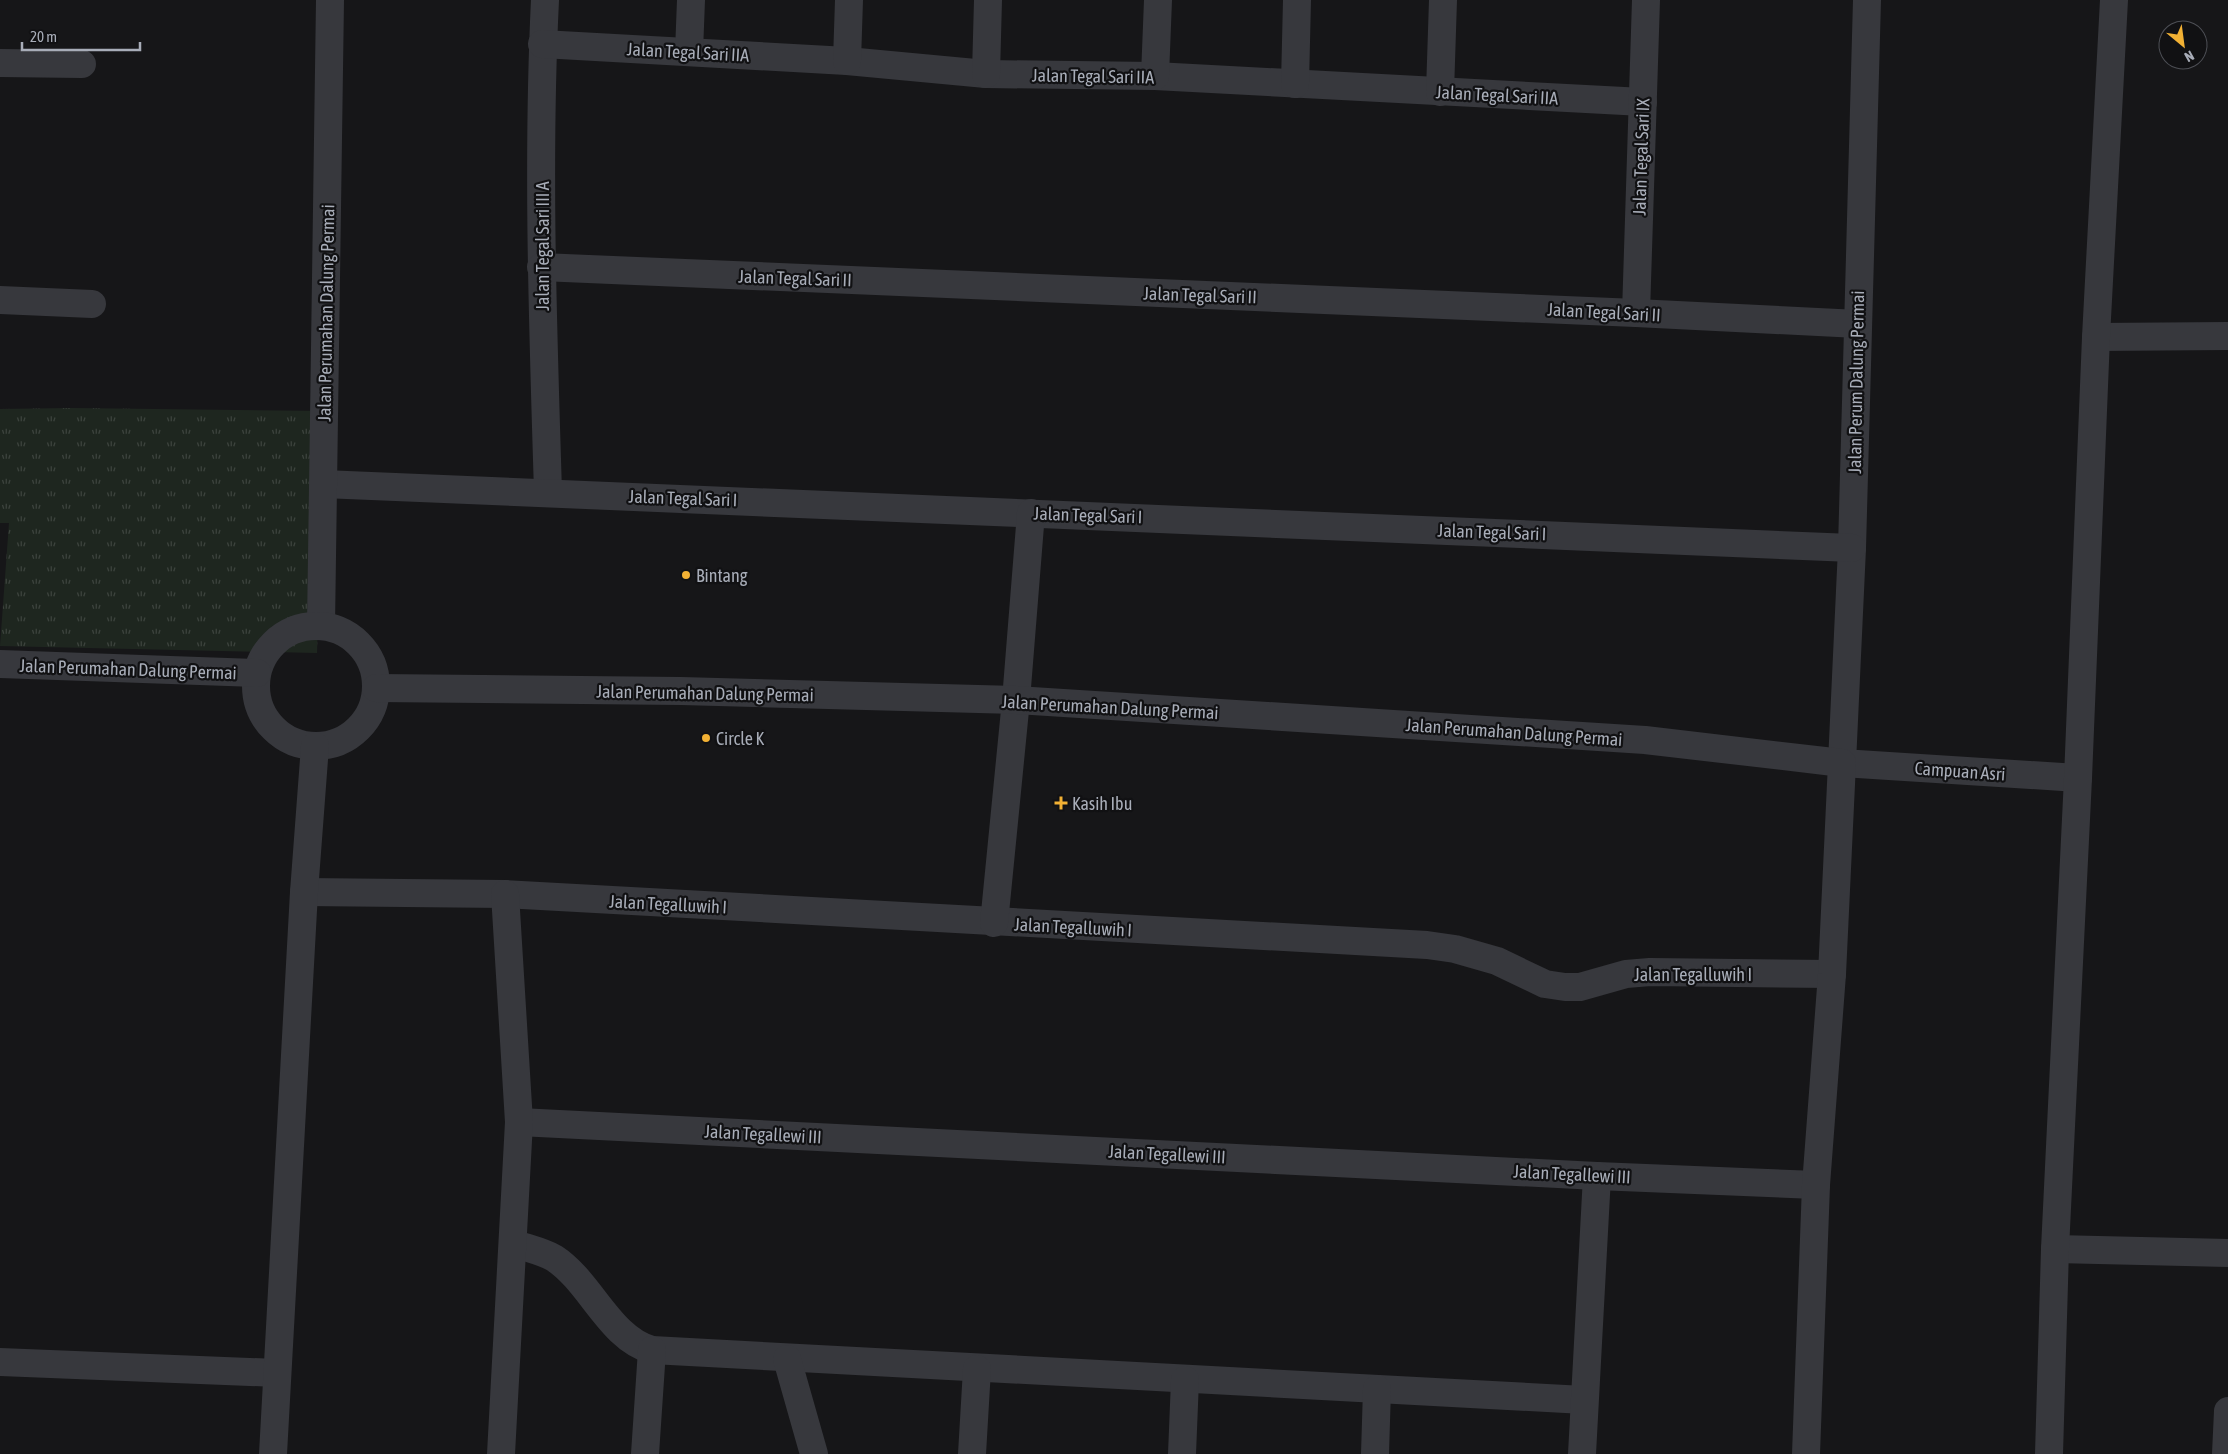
<svg xmlns="http://www.w3.org/2000/svg" width="2228" height="1454" font-family="'Asap Condensed',sans-serif">
  <defs>
    <pattern id="grass-tufts" width="24" height="20" patternUnits="userSpaceOnUse" patternTransform="scale(1.25)"><rect width="24" height="20" fill="#1e261f"/><path d="M3 7l-1-3M5 7V3M7 7l1-3M15 17l-1-3M17 17v-4M19 17l1-3" fill="none" stroke="#3c433d"/></pattern>
  </defs>
  <rect width="100%" height="100%" fill="#161618"/>
  <!-- grass -->
  <polygon fill="url(#grass-tufts)" points="72,408 324,411 317,653 0,646 9,523 0,523 0,409"/>
  <g fill="none" stroke-linecap="round" stroke-linejoin="round">
    <!-- minor -->
    <g stroke="#37383d" stroke-width="28">
      <path d="M545,0C537,164 543,328 548,492"/>
      <polyline points="1867,0 1852,548 1842,763 2078,778"/>
      <polyline points="542,44 847,61 986,74 1155,76 1643,102"/>
      <polyline points="689,52 691,0"/>
      <polyline points="847,61 849,0"/>
      <polyline points="0,63 82,64"/>
      <polyline points="986,74 988,0"/>
      <polyline points="1155,76 1158,0"/>
      <polyline points="1295,84 1297,0"/>
      <polyline points="1440,92 1443,0"/>
      <polyline points="541,267 1636,313 1858,324"/>
      <polyline points="0,300 92,304"/>
      <polyline points="1636,313 1646,0"/>
      <polyline points="2096,337 2228,336"/>
      <polyline points="323,484 1852,548"/>
      <polyline points="321,626 330,0"/>
      <polyline points="304,892 505,894 1427,945 1455,949 1497,961 1545,984 1565,987 1580,987 1626,974 1650,972 1832,974"/>
      <polyline points="994,923 1016,700 1031,513"/>
      <polyline points="519,1122 1597,1176 1816,1185"/>
      <path d="M513,1243C526,1248 542,1251 554,1258C591,1282 609,1338 652,1350L1584,1400"/>
      <polyline points="2055,1249 2228,1253"/>
      <polyline points="787,1359 814,1454"/>
      <polyline points="0,1362 277,1373"/>
      <polyline points="501,1454 519,1122 505,894"/>
      <polyline points="645,1454 652,1350"/>
      <polyline points="972,1454 977,1369"/>
      <polyline points="1182,1454 1185,1380"/>
      <polyline points="1375,1454 1377,1389"/>
      <polyline points="1582,1454 1597,1176"/>
      <polyline points="2049,1454 2055,1249 2078,778 2096,337 2114,0"/>
      <polyline points="2226,1454 2228,1411"/>
    </g>
    <!-- tertiary -->
    <g stroke="#37383d" stroke-width="28">
      <circle cx="316" cy="686" r="60"/>
      <polyline points="0,664 257,673"/>
      <polyline points="376,688 681,691 1016,700 1645,740 1842,763 1832,974 1816,1185 1806,1454"/>
      <polyline points="273,1454 304,892 315,746"/>
    </g>
  </g>
  <!-- markers -->
  <g fill="#f2b134" stroke="#111113" stroke-width="2">
    <circle cx="686" cy="575" r="5"/>
    <circle cx="706" cy="738" r="5"/>
    <path d="M1058.5 795.5h5v5h5v5h-5v5h-5v-5h-5v-5h5z"/>
  </g>
  <g text-anchor="middle" dominant-baseline="central" stroke-width="4.5" stroke-linejoin="round" paint-order="stroke">
    <!-- street labels -->
    <g font-size="18" fill="#a8adb8" stroke="#111113">
      <text transform="translate(688 52) rotate(3)">Jalan Tegal Sari IIA</text>
      <text transform="translate(1093 76) rotate(1)">Jalan Tegal Sari IIA</text>
      <text transform="translate(1497 95) rotate(3)">Jalan Tegal Sari IIA</text>
      <text transform="translate(1641 157) rotate(-88)">Jalan Tegal Sari IX</text>
      <text transform="translate(542 246) rotate(-90)">Jalan Tegal Sari III A</text>
      <text transform="translate(795 278) rotate(2)">Jalan Tegal Sari II</text>
      <text transform="translate(1200 295) rotate(2)">Jalan Tegal Sari II</text>
      <text transform="translate(1604 312) rotate(3)">Jalan Tegal Sari II</text>
      <text transform="translate(326 313) rotate(-89)">Jalan Perumahan Dalung Permai</text>
      <text transform="translate(1856 382) rotate(-89)">Jalan Perum Dalung Permai</text>
      <text transform="translate(683 498) rotate(2)">Jalan Tegal Sari I</text>
      <text transform="translate(1088 515) rotate(2)">Jalan Tegal Sari I</text>
      <text transform="translate(1492 532) rotate(2)">Jalan Tegal Sari I</text>
      <text transform="translate(128 669) rotate(2)">Jalan Perumahan Dalung Permai</text>
      <text transform="translate(705 693) rotate(1)">Jalan Perumahan Dalung Permai</text>
      <text transform="translate(1110 707) rotate(3)">Jalan Perumahan Dalung Permai</text>
      <text transform="translate(1514 732) rotate(4)">Jalan Perumahan Dalung Permai</text>
      <text transform="translate(1960 771) rotate(4)">Campuan Asri</text>
      <text transform="translate(668 904) rotate(3)">Jalan Tegalluwih I</text>
      <text transform="translate(1073 927) rotate(3)">Jalan Tegalluwih I</text>
      <text x="1693" y="974">Jalan Tegalluwih I</text>
      <text transform="translate(763 1134) rotate(3)">Jalan Tegallewi III</text>
      <text transform="translate(1167 1154) rotate(3)">Jalan Tegallewi III</text>
      <text transform="translate(1572 1174) rotate(3)">Jalan Tegallewi III</text>
    </g>
    <!-- poi labels -->
    <g font-size="18" fill="#a8adb8" stroke="#111113" text-anchor="start">
      <text x="696" y="575">Bintang</text>
      <text x="716" y="738">Circle K</text>
      <text x="1072" y="803">Kasih Ibu</text>
    </g>
  </g>
  <!-- north arrow -->
  <g transform="translate(2183 45) rotate(151)"><circle r="24" fill="#111113" stroke="#4d4f55"/>
  <path d="M0-4L9 19L0 12L-9 19Z" fill="#f2b134"/>
  <text y="-8" font-size="14" font-weight="bold" text-anchor="middle" fill="#a8adb8">N</text>
  </g>
  <!-- scale -->
  <path d="M22 42v8h118v-8" fill="none" stroke="#a8adb8" stroke-width="2.5"/>
  <text x="30" y="42" font-size="15" fill="#a8adb8" stroke="#111113" stroke-width="4" paint-order="stroke">20 m</text>
</svg>
